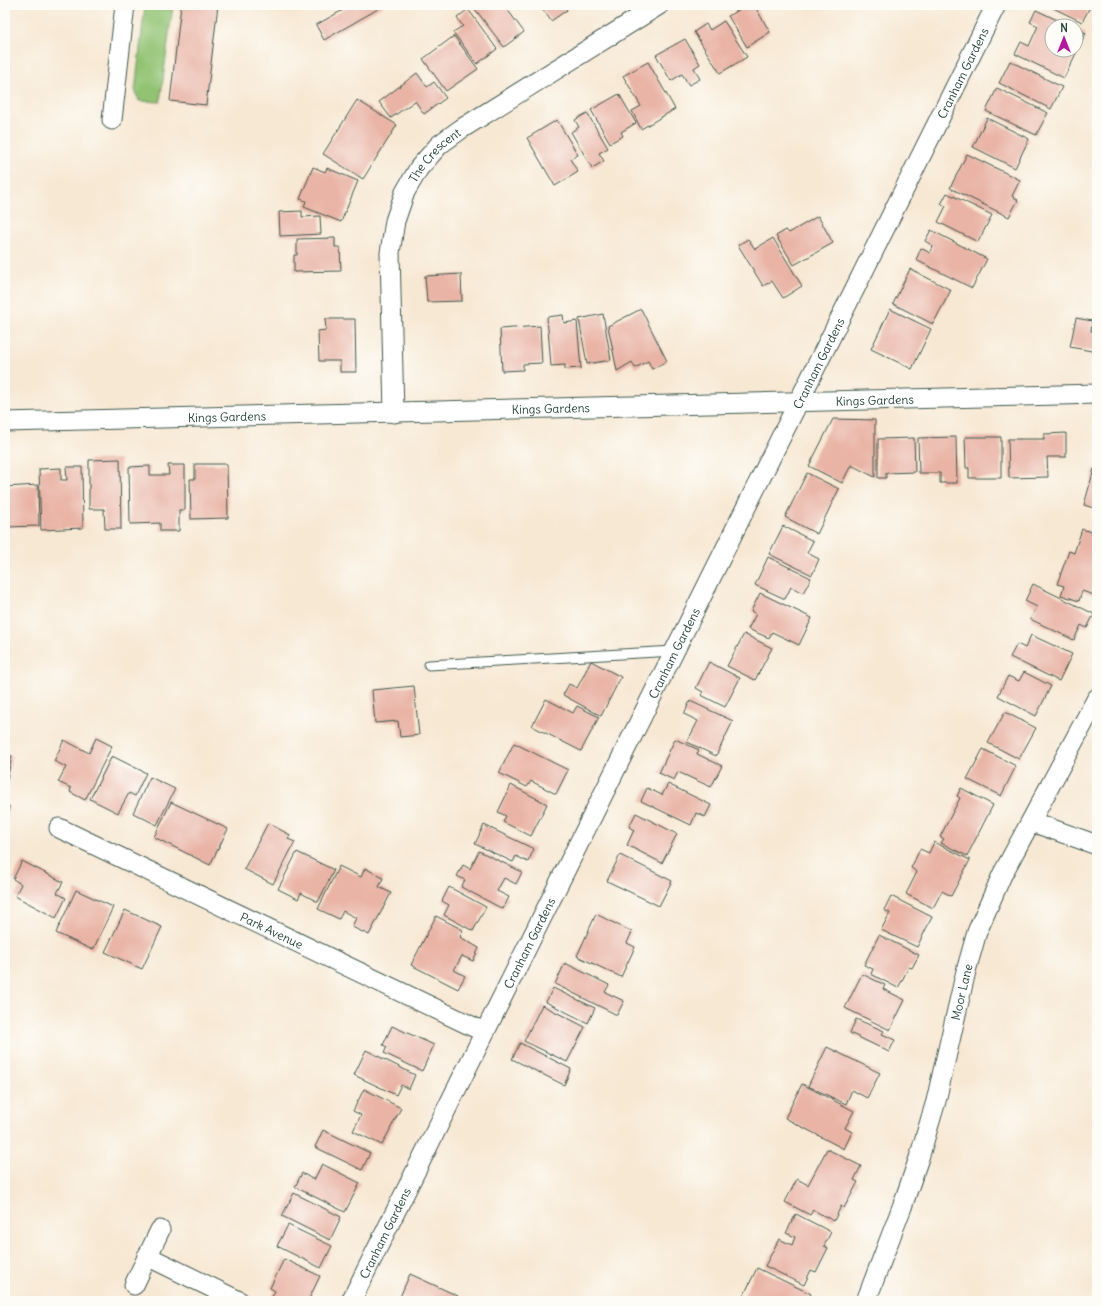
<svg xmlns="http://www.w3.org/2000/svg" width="1102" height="1306" font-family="Delius,sans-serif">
  <rect width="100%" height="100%" fill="#fdfcf7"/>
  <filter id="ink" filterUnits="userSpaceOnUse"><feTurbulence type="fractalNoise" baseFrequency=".025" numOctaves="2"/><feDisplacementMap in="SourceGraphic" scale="8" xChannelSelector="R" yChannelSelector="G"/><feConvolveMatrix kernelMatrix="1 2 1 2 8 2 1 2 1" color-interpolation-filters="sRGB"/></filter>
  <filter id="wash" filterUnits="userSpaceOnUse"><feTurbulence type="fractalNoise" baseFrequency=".012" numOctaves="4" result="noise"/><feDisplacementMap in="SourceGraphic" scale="16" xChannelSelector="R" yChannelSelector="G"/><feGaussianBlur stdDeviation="0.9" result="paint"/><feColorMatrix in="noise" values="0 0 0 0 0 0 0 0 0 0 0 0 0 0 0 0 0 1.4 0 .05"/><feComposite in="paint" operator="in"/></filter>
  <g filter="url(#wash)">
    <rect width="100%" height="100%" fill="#f7e8d3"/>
    <!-- green -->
    <polygon fill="#92c373" stroke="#588054" points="145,5 173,5 160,102 139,101 135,90"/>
    <g id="blocks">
      <!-- building -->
      <g fill="#e9b4a6">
        <polygon points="181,5 218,5 206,105 170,101"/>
        <polygon points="352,5 385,5 324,40 316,25"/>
        <polygon points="472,5 504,5 524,32 504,47"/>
        <polygon points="540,5 564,5 567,10 551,21"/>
        <polygon points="736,5 754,5 770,32 747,47 728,16 739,10"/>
        <polygon points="1047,5 1091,5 1082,22"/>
        <polygon points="468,9 497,49 477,64 453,32 463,26 457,18"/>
        <polygon points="1036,10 1070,26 1052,26 1052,50 1076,50 1076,29 1086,33 1064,78 1015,54 1021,42 1029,46 1033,37 1038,26 1030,22"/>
        <polygon points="724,21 747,57 720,73 694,32 706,24 710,30"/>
        <polygon points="454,36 478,69 446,91 423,59"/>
        <polygon points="685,39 700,64 694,68 700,79 689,85 682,74 671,81 656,55"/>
        <polygon points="1010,61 1062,87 1051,109 999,83"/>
        <polygon points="648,62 675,109 641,129 632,111 641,106 623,76"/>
        <polygon points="417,73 427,87 434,82 446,98 424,114 415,101 391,118 379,102"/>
        <polygon points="997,88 1048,113 1036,135 986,111"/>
        <polygon points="619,94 636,123 621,132 623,136 610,143 591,110"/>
        <polygon points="357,100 397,125 363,179 323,154"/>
        <polygon points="587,113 608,148 599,153 604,161 592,168 571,132 579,127 575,120"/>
        <polygon points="987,118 1029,139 1015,168 973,147"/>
        <polygon points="557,120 578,155 570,159 578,172 555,186 527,138"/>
        <polygon points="967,154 1020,180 1012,196 1018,200 1009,217 950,188"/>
        <polygon points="313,167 325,172 327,168 358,181 341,222 304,207 306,201 300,199"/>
        <polygon points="947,193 992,215 978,242 938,222 946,206 941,204"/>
        <polygon points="302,211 302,217 320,216 321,234 280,236 279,212"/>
        <polygon points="818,216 833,243 794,265 776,236 786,230 789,233"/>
        <polygon points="931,230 987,259 972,288 916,260 921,248 930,253 932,249 933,246 925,241"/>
        <polygon points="335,238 335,247 340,247 341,271 294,272 294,255 297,255 297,239"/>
        <polygon points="773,238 802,286 783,298 772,281 763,286 738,245 748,239 755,249"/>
        <polygon points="910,269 951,290 933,324 893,304"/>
        <polygon points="461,274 462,301 427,302 425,276"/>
        <polygon points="641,309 667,361 652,369 648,361 635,368 632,362 617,371 608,326"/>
        <polygon points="890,309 931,329 912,369 871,349"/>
        <polygon points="603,314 611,360 587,364 579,319"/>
        <polygon points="563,315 564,323 577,321 581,368 565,369 565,365 551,366 547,317"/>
        <polygon points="1076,318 1092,321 1091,331 1097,332 1097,352 1070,347"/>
        <polygon points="325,319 355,319 356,372 340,372 340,361 319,361 318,331 326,330"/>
        <polygon points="540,326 542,363 523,364 523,370 502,371 500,329"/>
        <polygon points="833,419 875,420 875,477 851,465 842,483 809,466"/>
        <polygon points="1066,433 1066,457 1047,457 1048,477 1009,478 1008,439 1044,439 1044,434"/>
        <polygon points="956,437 957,483 940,483 940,473 919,473 918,438"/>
        <polygon points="965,437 1001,437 1001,478 969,478 969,468 966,468"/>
        <polygon points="914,438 915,472 886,473 886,478 878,478 878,439"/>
        <polygon points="120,459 121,529 105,529 104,509 89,509 89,460"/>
        <polygon points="195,464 227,464 228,518 191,519 190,479 195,479"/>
        <polygon points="168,465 185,465 185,510 179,510 179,531 160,531 160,523 130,524 129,467 150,466 150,475 169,475"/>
        <polygon points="66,467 82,467 83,528 41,530 39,469 61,468 61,480 67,480"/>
        <polygon points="1094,469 1097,470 1097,509 1084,505"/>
        <polygon points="807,473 839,489 817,534 785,517"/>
        <polygon points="38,485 39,526 5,527 5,487"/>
        <polygon points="783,526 813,541 807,553 819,559 812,575 769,554"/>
        <polygon points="1082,529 1097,534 1097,596 1082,591 1079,601 1061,595 1064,586 1057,584 1069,551 1074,553"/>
        <polygon points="768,557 811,578 803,593 791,587 785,599 755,585"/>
        <polygon points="1033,584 1094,614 1087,628 1081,625 1074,640 1030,619 1037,607 1025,601"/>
        <polygon points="760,593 812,618 799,645 772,632 769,638 748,629 756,614 751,611"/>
        <polygon points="744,634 772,648 755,680 727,666"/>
        <polygon points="1031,635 1072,654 1059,681 1010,657 1017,644 1025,648"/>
        <polygon points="591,661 621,677 601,716 563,695 569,684 577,688"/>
        <polygon points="709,662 740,678 725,707 701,695 703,692 696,688"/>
        <polygon points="1024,672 1051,686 1036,716 998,696 1008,676 1019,681"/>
        <polygon points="414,686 419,735 400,737 398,721 375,723 372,690"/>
        <polygon points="546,699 573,713 577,706 599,717 581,751 532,726"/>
        <polygon points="690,701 733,721 716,756 687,742 698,721 684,714"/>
        <polygon points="1005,712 1036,728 1019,759 988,743"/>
        <polygon points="96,738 112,746 85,800 70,792 71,788 58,782 66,767 54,761 64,740 89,753"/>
        <polygon points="675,739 699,750 697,754 722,766 711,787 678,772 674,780 659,773"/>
        <polygon points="514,743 568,770 556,794 531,781 527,787 499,773"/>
        <polygon points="983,749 1016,766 1001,796 967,779"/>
        <polygon points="5,754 12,756 6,784 5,783"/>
        <polygon points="112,756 146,773 135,796 129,793 118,813 90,799"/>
        <polygon points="150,777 175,789 157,825 133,813"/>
        <polygon points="668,784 711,805 705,817 696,813 691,825 641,801 647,788 662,795"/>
        <polygon points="511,785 547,804 531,836 503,822 506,816 498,812"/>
        <polygon points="961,788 993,805 967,856 941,843 944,839 940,837 960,798 957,796"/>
        <polygon points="171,802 228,829 210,865 154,837"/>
        <polygon points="5,806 9,806 6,824 5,824"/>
        <polygon points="636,813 677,834 662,863 627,845 634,830 629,827"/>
        <polygon points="268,823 290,835 288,839 295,842 273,884 244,869"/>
        <polygon points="484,825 534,849 528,862 516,856 513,862 475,844"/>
        <polygon points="934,842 970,860 951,896 942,891 933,908 906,894 917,872 911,868 920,849 929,853"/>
        <polygon points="479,851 522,872 516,884 504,878 497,891 509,897 503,909 461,887 465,880 457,876 463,865 470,869"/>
        <polygon points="297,852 334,870 318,902 301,893 298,899 278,889"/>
        <polygon points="620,855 672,881 659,906 607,881"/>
        <polygon points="22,861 63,882 57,893 66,898 56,918 15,896 21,884 13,879"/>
        <polygon points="339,866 361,877 365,868 383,878 379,887 391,893 369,935 352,927 356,918 343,911 339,919 318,909"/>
        <polygon points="449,887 486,907 473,931 444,915 449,905 442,901"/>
        <polygon points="76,890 113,907 93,950 56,933"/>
        <polygon points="891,896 932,917 917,947 881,930 890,913 884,910"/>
        <polygon points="125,910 162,927 142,969 105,952"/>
        <polygon points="596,914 632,932 627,943 635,947 621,977 577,956"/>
        <polygon points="436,916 463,930 460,937 479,948 473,961 462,956 454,970 465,976 458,989 411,965"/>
        <polygon points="879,935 919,955 912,968 909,967 898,988 871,974 873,969 864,965"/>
        <polygon points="565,963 609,985 605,992 624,1001 617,1015 555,984"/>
        <polygon points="862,974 885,985 883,989 905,1000 890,1030 845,1008"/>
        <polygon points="553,988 595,1008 588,1023 546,1002"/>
        <polygon points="542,1005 585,1027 567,1062 524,1041"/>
        <polygon points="856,1019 884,1031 882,1034 895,1040 889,1052 850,1033"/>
        <polygon points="392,1026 434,1045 422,1071 384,1053 387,1047 383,1045"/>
        <polygon points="520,1043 571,1069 564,1085 512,1059"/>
        <polygon points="827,1047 880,1073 867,1098 852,1090 846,1104 808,1086"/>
        <polygon points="366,1050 415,1075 409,1089 401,1085 396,1095 354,1075"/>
        <polygon points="802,1084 854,1111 845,1128 852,1132 844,1149 785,1118"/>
        <polygon points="364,1089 401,1108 382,1145 353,1131 361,1115 353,1111"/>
        <polygon points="323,1130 370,1153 362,1170 315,1147"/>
        <polygon points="827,1149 861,1166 854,1180 858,1182 844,1208 841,1206 834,1221 813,1210 810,1215 785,1202 797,1179 808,1185"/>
        <polygon points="322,1164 360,1183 345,1212 295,1187 302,1173 314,1180"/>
        <polygon points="294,1193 341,1217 330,1240 282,1216"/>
        <polygon points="796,1214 831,1232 824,1246 828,1248 816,1272 811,1270 804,1285 765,1266 779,1239 792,1245 795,1237 786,1233"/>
        <polygon points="288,1225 332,1246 321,1268 277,1246"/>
        <polygon points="284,1259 320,1276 308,1301 281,1301 272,1297 275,1291 270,1288"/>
        <polygon points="757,1268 811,1294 808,1301 800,1300 799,1301 741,1301"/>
        <polygon points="410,1274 458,1296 455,1301 408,1301 400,1297"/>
      </g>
    </g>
  </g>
  <g filter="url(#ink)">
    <use href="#blocks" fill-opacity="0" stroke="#3f574c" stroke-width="1"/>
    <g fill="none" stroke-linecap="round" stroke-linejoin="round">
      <!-- service casing -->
      <g stroke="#3f574c" stroke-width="11">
        <polyline id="service" points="429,665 674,651"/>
      </g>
      <!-- minor casing -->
      <g stroke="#3f574c" stroke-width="21">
        <g id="minor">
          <polyline points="112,120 125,5"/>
          <path id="s1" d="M394,413L390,253L395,221L405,192L419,168L439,145L461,129L659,5"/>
          <path id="s2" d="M5,422L1097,394"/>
          <polyline points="1032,822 1097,845"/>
          <path id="s3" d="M59,828L484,1032"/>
          <polyline points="147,1256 239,1301"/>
          <polyline points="134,1285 160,1230"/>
          <path id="s4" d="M351,1301C565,869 782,438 996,5"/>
          <path id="s5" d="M866,1301L902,1207L919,1158L936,1101L966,971L977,932L1002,875L1097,698"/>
        </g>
      </g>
      <!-- service -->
      <use href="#service" stroke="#fff" stroke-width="9"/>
      <!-- minor -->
      <use href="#minor" stroke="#fff" stroke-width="19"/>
    </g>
  </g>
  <g text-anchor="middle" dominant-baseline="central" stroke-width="3.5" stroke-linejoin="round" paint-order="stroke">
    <!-- street labels -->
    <g font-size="12" fill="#1f3d34" stroke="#fdfcf7">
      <text stroke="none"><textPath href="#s4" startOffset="1372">Cranham Gardens</textPath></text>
      <text stroke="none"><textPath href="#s1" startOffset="271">The Crescent</textPath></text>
      <text stroke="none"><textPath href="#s4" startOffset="1048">Cranham Gardens</textPath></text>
      <text stroke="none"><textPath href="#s2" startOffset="870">Kings Gardens</textPath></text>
      <text stroke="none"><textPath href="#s2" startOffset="546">Kings Gardens</textPath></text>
      <text stroke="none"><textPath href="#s2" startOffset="222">Kings Gardens</textPath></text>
      <text stroke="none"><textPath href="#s4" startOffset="724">Cranham Gardens</textPath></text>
      <text stroke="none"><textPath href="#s3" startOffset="236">Park Avenue</textPath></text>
      <text stroke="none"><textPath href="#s4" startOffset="400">Cranham Gardens</textPath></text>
      <text stroke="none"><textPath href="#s5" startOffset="324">Moor Lane</textPath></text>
      <text stroke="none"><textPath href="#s4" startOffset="76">Cranham Gardens</textPath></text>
    </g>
  </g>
  <!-- margin -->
  <rect width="1102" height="1306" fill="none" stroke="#fdfcf7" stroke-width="20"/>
  <!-- north arrow -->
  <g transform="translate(1064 38)"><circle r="19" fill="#fdfcf7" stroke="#a4b0a9"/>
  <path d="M0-3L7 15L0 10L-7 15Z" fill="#b5179e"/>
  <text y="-6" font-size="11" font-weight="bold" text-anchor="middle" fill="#1f3d34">N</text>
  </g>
</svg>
